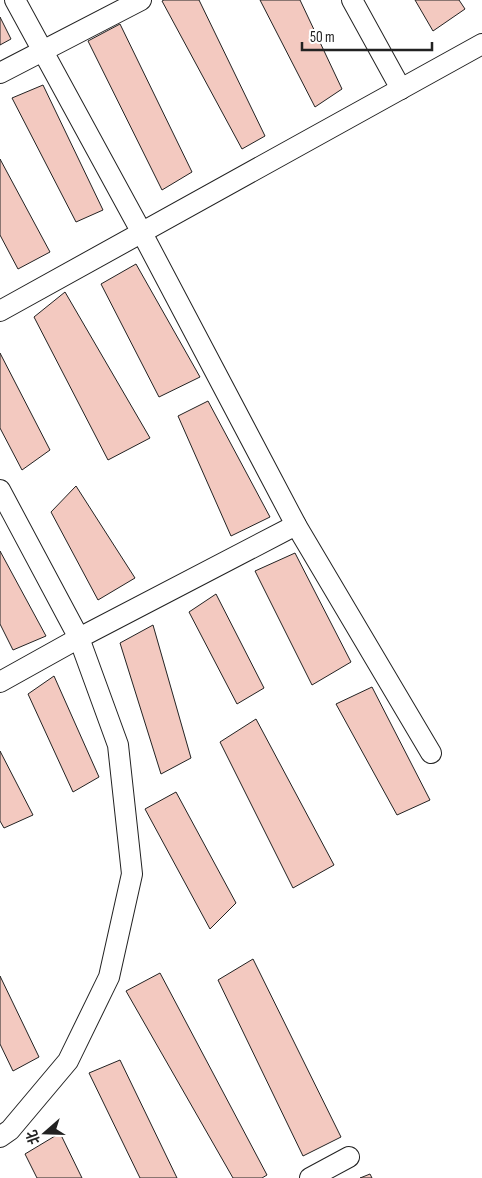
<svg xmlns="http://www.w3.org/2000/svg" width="482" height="1178" font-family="'Sofia Sans Condensed','Noto Sans SC',sans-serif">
  <rect width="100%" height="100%" fill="#fff"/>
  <!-- building -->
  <g fill="#f3c9c0" stroke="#222">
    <polygon points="164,0 199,0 265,136 242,149 162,1"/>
    <polygon points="260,0 300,0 342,89 315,107"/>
    <polygon points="415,0 459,0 465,9 433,31"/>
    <polygon points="0,17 11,39 0,45"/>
    <polygon points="120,24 192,172 162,190 88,41"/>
    <polygon points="43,85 103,210 76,222 12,98"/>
    <polygon points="0,159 50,252 18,269 0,235"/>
    <polygon points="136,264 200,377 159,397 101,284"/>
    <polygon points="65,292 150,438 108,460 34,317"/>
    <polygon points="0,353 50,450 22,470 0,428"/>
    <polygon points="208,401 270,517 231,536 178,416"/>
    <polygon points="76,486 135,578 98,600 51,512"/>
    <polygon points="0,551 46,636 13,650 0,624"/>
    <polygon points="295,553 351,662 312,685 255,571"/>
    <polygon points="216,594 264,688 237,704 189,612"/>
    <polygon points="153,625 191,758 161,774 120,643"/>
    <polygon points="54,676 99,777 73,792 28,694"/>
    <polygon points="372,687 430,800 397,815 336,704"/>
    <polygon points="256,719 334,865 293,888 220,742"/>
    <polygon points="0,751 33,815 4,828 0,821"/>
    <polygon points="176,792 236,903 210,929 145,809"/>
    <polygon points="253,959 341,1137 303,1156 218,980"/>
    <polygon points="160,973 267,1175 262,1178 233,1178 126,991"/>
    <polygon points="0,976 39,1057 13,1071 0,1044"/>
    <polygon points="120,1060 177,1178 140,1178 89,1073"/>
    <polygon points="60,1133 82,1178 37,1178 25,1154"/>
    <polygon points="370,1174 372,1178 360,1178"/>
  </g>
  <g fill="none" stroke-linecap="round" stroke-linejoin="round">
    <!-- minor casing -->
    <g stroke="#222" stroke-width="22">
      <g id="minor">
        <polyline points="15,0 142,233 296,525 431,753"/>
        <polyline points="352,0 401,89"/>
        <polyline points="0,73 141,0"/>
        <polyline points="0,311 482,44"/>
        <polyline points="0,490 79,638 118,745 132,874 109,977 68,1061 10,1130 0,1137"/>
        <polyline points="0,682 79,638 296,525"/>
        <polyline points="310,1178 349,1157"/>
      </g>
    </g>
    <!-- minor -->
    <use href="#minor" stroke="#fff" stroke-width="20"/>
  </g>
  <!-- north arrow -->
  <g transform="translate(45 1133) rotate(250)" stroke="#ffffff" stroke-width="4" paint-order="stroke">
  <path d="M0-4L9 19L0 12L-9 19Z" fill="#222222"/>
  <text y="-8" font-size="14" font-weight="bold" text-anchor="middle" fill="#222222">北</text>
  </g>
  <!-- scale -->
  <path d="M302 42v8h130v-8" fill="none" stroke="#222222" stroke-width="2.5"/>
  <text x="310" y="42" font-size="15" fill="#222222" stroke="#ffffff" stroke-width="4" paint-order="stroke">50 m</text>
</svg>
